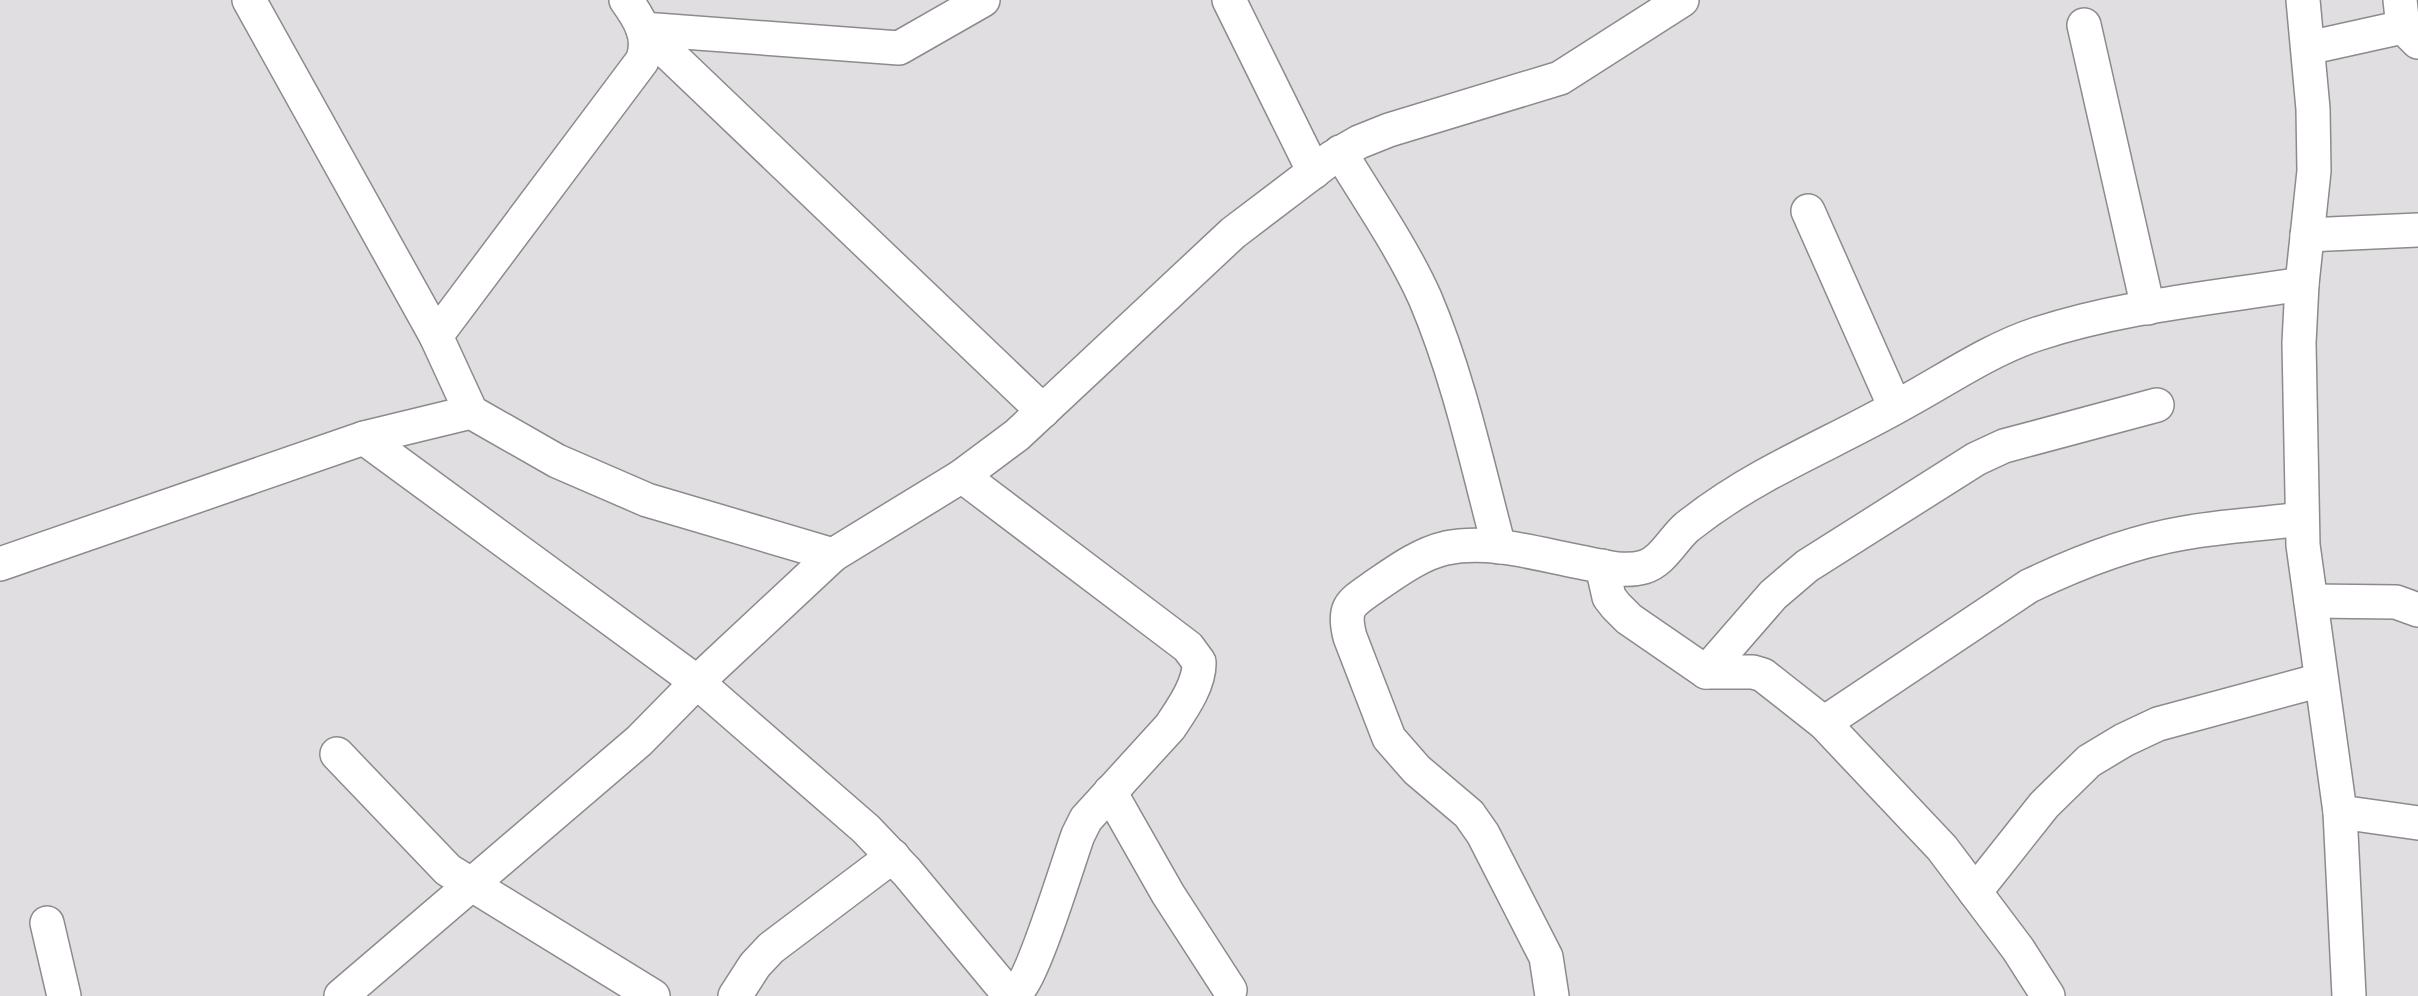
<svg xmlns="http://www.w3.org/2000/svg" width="2418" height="996" font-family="'Varela Round',sans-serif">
  <rect width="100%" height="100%" fill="#e0dee1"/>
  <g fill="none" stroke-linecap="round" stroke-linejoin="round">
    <!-- minor casing -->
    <g stroke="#8d8a8d" stroke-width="36">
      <g id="minor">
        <polyline points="249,0 436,336 471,412"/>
        <polyline points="1229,0 1314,172"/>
        <polyline points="2303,0 2313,109 2314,171 2302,284 2299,343 2303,545 2340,812 2349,996"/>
        <polyline points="2400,0 2403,27"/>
        <polyline points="2084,25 2148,308"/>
        <polyline points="643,29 1043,411"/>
        <polyline points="643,29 899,48 983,0"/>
        <polyline points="2308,48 2403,27 2418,42"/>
        <path d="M1340,152C1369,200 1402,247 1425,298C1459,378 1477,464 1499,547"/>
        <polyline points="1808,211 1895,407"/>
        <polyline points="2307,235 2418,230"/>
        <path d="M436,336L642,61C652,38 639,18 626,0"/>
        <path d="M364,438L697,682L866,829L907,872L1001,985L1015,993C1033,981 1068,862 1078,835L1086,819L1170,727C1182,709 1200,684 1199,662L1188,647L962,476"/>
        <polyline points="0,564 364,438 471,412 557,461 647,500 833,555"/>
        <polyline points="1602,566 1609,597 1616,606 1629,619 1706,672 1753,672 1763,675 1824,723 1942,848 2018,949 2048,996"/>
        <polyline points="2311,601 2396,602 2418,610"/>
        <polyline points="1706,672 1773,595 1807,566 1976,459 2004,446 2157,405"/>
        <path d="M1824,723L2029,586C2077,563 2130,542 2184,533C2223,526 2263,524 2302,519"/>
        <polyline points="337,754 448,870 653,996"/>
        <polyline points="1110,792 1168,894 1230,990"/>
        <polyline points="2340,812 2418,823"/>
        <polyline points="1975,892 2044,805 2089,761 2124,740 2158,724 2321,680"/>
        <polyline points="47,923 64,996"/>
        <polyline points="341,996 639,741 697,682 833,555 962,476 1017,435 1233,233 1333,157 1359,142 1389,130 1560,78 1682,0"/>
        <polyline points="735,996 755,965 771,948 893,856"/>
        <path d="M1552,996L1546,957L1483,834L1469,814L1417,770L1389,738L1350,637C1342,606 1351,603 1375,586C1397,571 1420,554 1446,548C1490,539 1537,554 1580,562C1600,566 1624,573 1644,567C1663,561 1673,539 1687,527C1711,508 1737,491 1764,476C1811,450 1860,428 1907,401C1949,378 1991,349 2037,334C2122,306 2213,298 2302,284"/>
      </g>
    </g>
    <!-- minor -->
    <use href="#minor" stroke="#fff" stroke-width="33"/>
  </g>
</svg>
